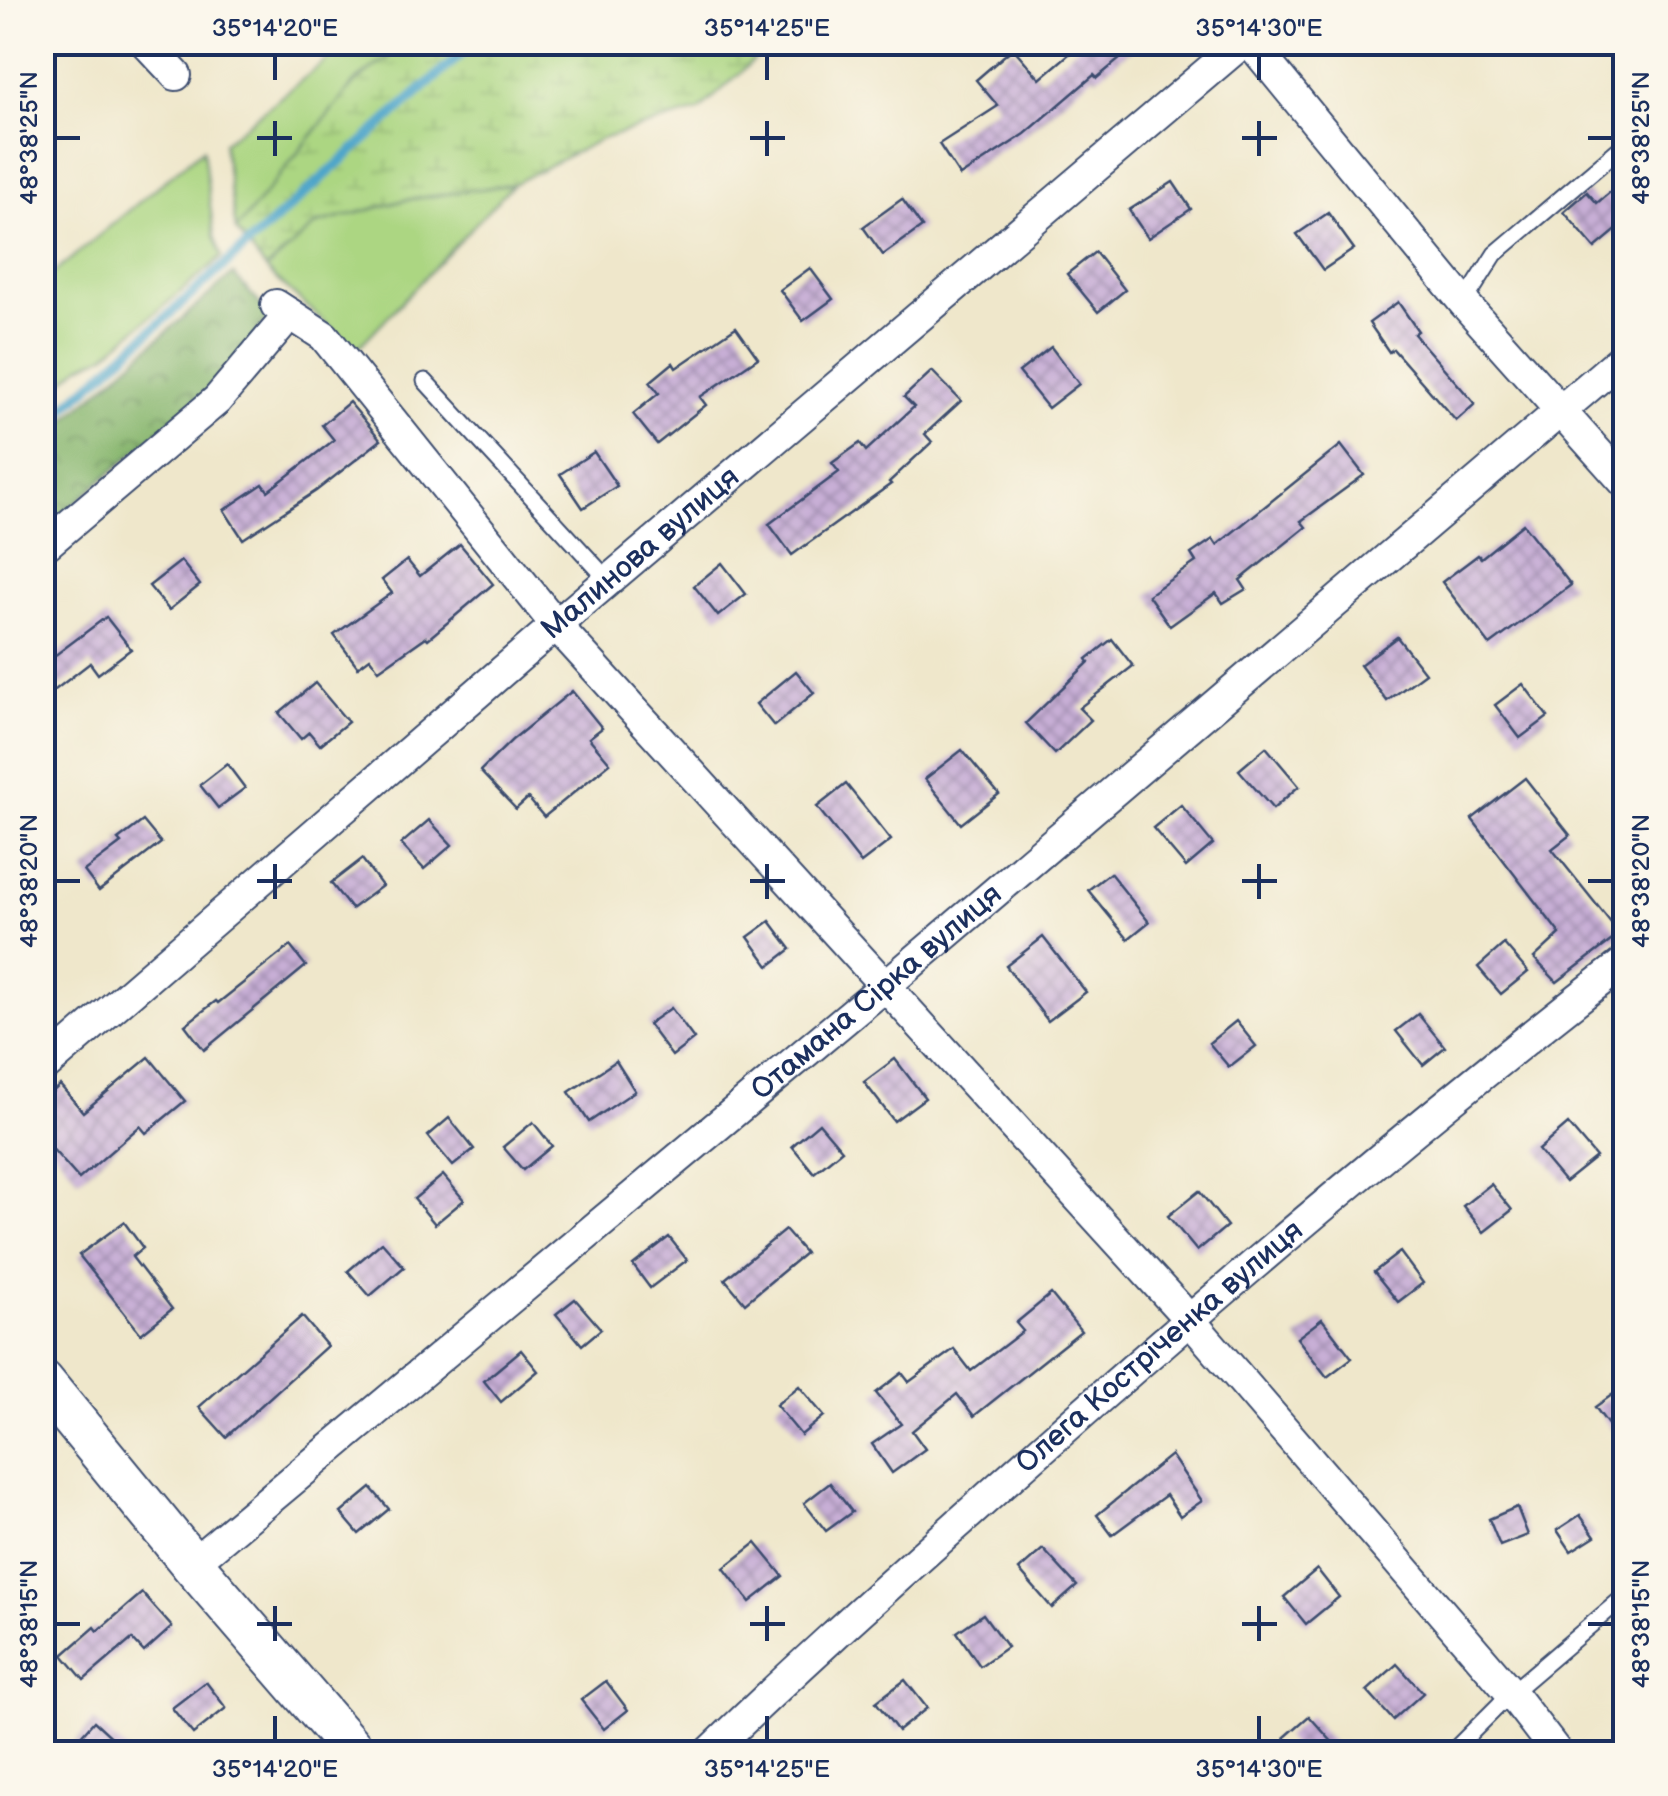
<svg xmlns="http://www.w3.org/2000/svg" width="1668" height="1796" font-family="'Balsamiq Sans',sans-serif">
  <defs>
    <pattern id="forest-crowns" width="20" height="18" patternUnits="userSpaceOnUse" patternTransform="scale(2.5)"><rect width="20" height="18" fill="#89b770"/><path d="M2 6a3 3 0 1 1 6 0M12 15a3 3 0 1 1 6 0" fill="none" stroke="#6f955f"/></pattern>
    <pattern id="wetland-marsh" width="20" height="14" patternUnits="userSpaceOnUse" patternTransform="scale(2.5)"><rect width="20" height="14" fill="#acd682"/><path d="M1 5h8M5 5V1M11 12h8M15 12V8" fill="none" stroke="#93b873"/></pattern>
    <pattern id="building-cross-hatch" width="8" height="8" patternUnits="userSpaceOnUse" patternTransform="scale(2.5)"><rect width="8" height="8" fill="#c8afd6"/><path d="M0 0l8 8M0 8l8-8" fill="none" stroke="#a28fb1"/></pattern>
  </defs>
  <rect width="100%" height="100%" fill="#fbf7ec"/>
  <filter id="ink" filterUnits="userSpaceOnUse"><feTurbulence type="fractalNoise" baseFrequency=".01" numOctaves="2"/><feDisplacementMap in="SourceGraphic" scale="20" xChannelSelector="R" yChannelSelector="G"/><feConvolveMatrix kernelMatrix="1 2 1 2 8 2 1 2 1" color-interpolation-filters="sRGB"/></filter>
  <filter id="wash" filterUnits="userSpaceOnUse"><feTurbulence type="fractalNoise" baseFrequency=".0048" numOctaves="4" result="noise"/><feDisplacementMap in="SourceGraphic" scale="40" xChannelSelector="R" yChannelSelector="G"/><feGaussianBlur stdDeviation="2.25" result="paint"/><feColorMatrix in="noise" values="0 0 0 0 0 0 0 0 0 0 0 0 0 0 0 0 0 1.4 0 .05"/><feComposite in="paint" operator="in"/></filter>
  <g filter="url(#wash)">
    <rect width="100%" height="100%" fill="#efe7cb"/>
    <!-- green -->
    <g fill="#acd682" stroke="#648270" stroke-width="2.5">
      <polygon points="348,43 407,43 354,83 236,230 223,143"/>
      <polygon points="203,149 214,236 222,257 105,355 81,366 43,399 43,282"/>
      <path d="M513,184L354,352C328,321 295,298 266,269L317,224L405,200Z"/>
    </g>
    <!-- forest -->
    <polygon fill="url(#forest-crowns)" stroke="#527367" stroke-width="2.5" points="233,274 271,316 219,381 43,530 43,439"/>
    <!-- wetland -->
    <polygon fill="url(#wetland-marsh)" stroke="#648270" stroke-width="2.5" points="407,43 407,42 772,43 699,111 601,139 513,184 405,200 317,224 266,269 236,230 354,83"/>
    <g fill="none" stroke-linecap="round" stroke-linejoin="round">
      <!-- stream -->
      <polyline stroke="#4da5ca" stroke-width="10" points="42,428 475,42"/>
    </g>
    <g id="blocks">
      <!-- building -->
      <g fill="url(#building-cross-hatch)">
        <polygon points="1083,42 1140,42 1097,78 1094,75 1025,134 960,176 939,144 998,106 976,80 1013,48 1040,79"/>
        <polygon points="1173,182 1191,209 1148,238 1129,210"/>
        <polygon points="1614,189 1626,202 1626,222 1595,248 1564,212 1587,192 1597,203"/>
        <polygon points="902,199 922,227 883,255 863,227"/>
        <polygon points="1328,213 1354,249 1323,270 1297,234"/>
        <polygon points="1095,252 1125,290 1098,312 1067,274"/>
        <polygon points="810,268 833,299 803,321 780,290"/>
        <polygon points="1398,302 1418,331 1414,334 1475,404 1456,421 1393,349 1389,352 1369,323"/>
        <polygon points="736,327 758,358 700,397 706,405 657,444 633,414 659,393 650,382 673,363 676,368"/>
        <polygon points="1051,347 1079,384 1048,408 1019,372"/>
        <polygon points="932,371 961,401 925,434 932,442 889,482 891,484 792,555 769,524 839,472 832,463 860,443 866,451 914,407 904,397"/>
        <polygon points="349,402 381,440 316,491 243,539 224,510 263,484 268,491 334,440 322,425"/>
        <polygon points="1341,445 1364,475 1301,521 1306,527 1240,580 1246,589 1223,603 1216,593 1170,626 1148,595 1196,562 1191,554 1213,539 1217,545"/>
        <polygon points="594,452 617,486 583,508 560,474"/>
        <polygon points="1523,524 1571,585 1490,645 1442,582 1478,555 1481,558"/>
        <polygon points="460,544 493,584 428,639 426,637 379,670 370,658 358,667 334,635 392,593 382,580 407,560 420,576"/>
        <polygon points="181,561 200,585 169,610 149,586"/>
        <polygon points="722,563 746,594 718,616 694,586"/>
        <polygon points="106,617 131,649 98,674 90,663 42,700 42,665"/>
        <polygon points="1397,637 1425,673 1387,701 1360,665"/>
        <polygon points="1112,639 1133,666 1079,708 1091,720 1055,754 1026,723 1089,662 1087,659"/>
        <polygon points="796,671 814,693 774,726 756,704"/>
        <polygon points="315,683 348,722 320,745 309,732 301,739 279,713"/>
        <polygon points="1523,684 1548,717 1520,738 1495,705"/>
        <polygon points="572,691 602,728 589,738 610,763 544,817 528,798 516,809 480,771 512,740"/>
        <polygon points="1266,747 1299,786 1273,809 1239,770"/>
        <polygon points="962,750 999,794 961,824 925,779"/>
        <polygon points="227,764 245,788 218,808 200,785"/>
        <polygon points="1525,778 1570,835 1552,849 1620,934 1557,982 1534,958 1560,934 1472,819"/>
        <polygon points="846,784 891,840 861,863 817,807"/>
        <polygon points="1181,805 1213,844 1186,867 1153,828"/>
        <polygon points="429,820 452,845 424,869 401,844"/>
        <polygon points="143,821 161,843 99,891 84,871 121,843 118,840"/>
        <polygon points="362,859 382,886 351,909 331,883"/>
        <polygon points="1110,873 1149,922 1128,939 1088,890"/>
        <polygon points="770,921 791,949 769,966 748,937"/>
        <polygon points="1043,937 1086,992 1048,1021 1006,966"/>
        <polygon points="1504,944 1528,972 1501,994 1478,967"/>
        <polygon points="290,946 306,966 204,1050 185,1025 216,1001 218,1003"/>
        <polygon points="671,1008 694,1039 672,1056 648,1024"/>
        <polygon points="1418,1014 1445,1047 1423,1065 1396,1031"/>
        <polygon points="1236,1021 1256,1046 1229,1067 1209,1043"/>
        <polygon points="149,1057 185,1101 146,1133 140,1126 79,1179 42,1137 42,1101 60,1085 83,1112"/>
        <polygon points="895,1059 925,1098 894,1121 864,1082"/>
        <polygon points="616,1061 635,1091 589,1122 569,1092"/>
        <polygon points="449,1118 474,1149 453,1166 428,1136"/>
        <polygon points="533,1122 552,1146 523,1170 503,1147"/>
        <polygon points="819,1123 842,1150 814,1173 792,1146"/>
        <polygon points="1568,1124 1596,1157 1565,1182 1538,1150"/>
        <polygon points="443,1175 464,1200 435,1224 414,1199"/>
        <polygon points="1491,1184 1512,1210 1484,1232 1463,1206"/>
        <polygon points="1199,1191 1227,1226 1197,1251 1168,1216"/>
        <polygon points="124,1222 143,1248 132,1257 172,1309 141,1334 79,1255"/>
        <polygon points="785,1230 805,1253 745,1303 725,1279"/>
        <polygon points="669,1237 687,1260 650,1288 633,1265"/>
        <polygon points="382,1242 404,1267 370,1296 348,1271"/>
        <polygon points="1400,1252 1423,1283 1398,1302 1374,1272"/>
        <polygon points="1051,1294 1081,1331 974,1416 957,1394 912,1431 925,1449 892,1473 872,1444 901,1424 876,1393 902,1373 909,1382 954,1349 971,1371 1023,1331 1016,1323"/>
        <polygon points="575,1299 601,1329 582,1345 556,1314"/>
        <polygon points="302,1316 327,1346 226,1437 199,1407"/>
        <polygon points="1322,1319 1352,1358 1327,1377 1297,1338"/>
        <polygon points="521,1350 538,1371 501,1402 484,1381"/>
        <polygon points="1626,1385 1626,1449 1595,1407"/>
        <polygon points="799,1386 824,1416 801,1435 776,1405"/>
        <polygon points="1171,1455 1202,1501 1180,1516 1166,1495 1112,1535 1097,1515"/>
        <polygon points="830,1483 852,1512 826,1531 804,1503"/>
        <polygon points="371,1488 389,1509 359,1534 341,1513"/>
        <polygon points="1517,1507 1528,1535 1500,1546 1489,1519"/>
        <polygon points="1580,1515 1595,1536 1571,1551 1557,1530"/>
        <polygon points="756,1543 783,1576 750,1602 724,1568"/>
        <polygon points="1043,1549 1077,1586 1052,1608 1019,1570"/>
        <polygon points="1317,1569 1339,1597 1306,1624 1284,1597"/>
        <polygon points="142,1593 172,1627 144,1652 132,1639 84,1680 63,1655 95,1627 98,1631"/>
        <polygon points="983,1614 1007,1647 980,1666 957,1632"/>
        <polygon points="1397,1664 1423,1693 1393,1720 1367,1691"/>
        <polygon points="905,1680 927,1708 898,1731 876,1702"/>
        <polygon points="606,1681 628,1710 604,1729 581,1700"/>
        <polygon points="206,1682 226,1708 193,1734 172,1708"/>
        <polygon points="1309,1716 1343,1754 1299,1754 1285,1737"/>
        <polygon points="94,1721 130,1754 65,1754"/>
      </g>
    </g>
  </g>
  <g filter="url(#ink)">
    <use href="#blocks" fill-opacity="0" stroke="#3b4b6e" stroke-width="2.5"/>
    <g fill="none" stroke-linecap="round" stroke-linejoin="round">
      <!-- lane casing -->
      <g stroke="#3b4b6e" stroke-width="19">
        <g id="lane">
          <polyline points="1464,303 1495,254 1626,143"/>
          <polyline points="425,381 609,581"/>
          <polyline points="1450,1754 1511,1693 1626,1595"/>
        </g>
      </g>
      <!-- street casing -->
      <g stroke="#3b4b6e" stroke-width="34">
        <g id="street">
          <polyline points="145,42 176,75"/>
          <polyline points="1250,42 1464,303 1626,484"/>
          <polyline points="276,305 324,336 556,625 1188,1318 1511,1693 1558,1754"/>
          <polyline points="42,548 217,400 290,314"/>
          <path id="s1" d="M42,1069L556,625L1243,42"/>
          <path id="s2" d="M192,1564L885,986L1626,355"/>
          <path id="s3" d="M708,1754C802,1662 901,1575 999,1487C1203,1305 1410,1129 1626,961"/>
        </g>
      </g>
      <!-- secondary casing -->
      <g stroke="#3b4b6e" stroke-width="46">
        <polyline id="secondary" points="42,1381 192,1564 356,1754"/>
      </g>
      <!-- lane -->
      <use href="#lane" stroke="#fff" stroke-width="15"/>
      <!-- street -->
      <use href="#street" stroke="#fff" stroke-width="30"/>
      <!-- secondary -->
      <use href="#secondary" stroke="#fff" stroke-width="42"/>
    </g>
  </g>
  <!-- ticks -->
  <path fill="none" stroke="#1b2f5e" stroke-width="4" d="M275,55V80M767,55V80M1259,55V80M275,121V156M767,121V156M1259,121V156M55,138H80M257,138H292M750,138H785M1242,138H1277M1588,138H1613M275,864V899M767,864V899M1259,864V899M55,881H80M257,881H292M750,881H785M1242,881H1277M1588,881H1613M275,1606V1641M767,1606V1641M1259,1606V1641M55,1624H80M257,1624H292M750,1624H785M1242,1624H1277M1588,1624H1613M275,1716V1741M767,1716V1741M1259,1716V1741"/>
  <g text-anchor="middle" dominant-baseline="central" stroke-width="10" stroke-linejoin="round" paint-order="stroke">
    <!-- street labels -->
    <g font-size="30" fill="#1b2f5e" stroke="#fbf7ec">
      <text stroke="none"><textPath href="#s1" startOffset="790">Малинова вулиця</textPath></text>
      <text stroke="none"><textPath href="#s2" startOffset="892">Отамана Сірка вулиця</textPath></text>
      <text stroke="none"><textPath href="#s3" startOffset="608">Олега Костріченка вулиця</textPath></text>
    </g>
  </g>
  <!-- margin -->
  <rect width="1668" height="1796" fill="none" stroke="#fbf7ec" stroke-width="110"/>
  <rect x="55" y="55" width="1558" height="1686" fill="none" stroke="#1b2f5e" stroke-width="4"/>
  <g font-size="25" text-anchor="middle" fill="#1b2f5e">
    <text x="275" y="36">35°14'20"E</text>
    <text x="767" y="36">35°14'25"E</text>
    <text x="1259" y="36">35°14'30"E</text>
    <text transform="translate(28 138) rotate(-90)" y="9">48°38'25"N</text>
    <text transform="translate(1640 138) rotate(-90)" y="9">48°38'25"N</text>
    <text transform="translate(28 881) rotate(-90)" y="9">48°38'20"N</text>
    <text transform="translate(1640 881) rotate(-90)" y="9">48°38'20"N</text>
    <text transform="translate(28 1624) rotate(-90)" y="9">48°38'15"N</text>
    <text transform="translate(1640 1624) rotate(-90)" y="9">48°38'15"N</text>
    <text x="275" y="1777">35°14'20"E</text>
    <text x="767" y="1777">35°14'25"E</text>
    <text x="1259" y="1777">35°14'30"E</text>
  </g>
</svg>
